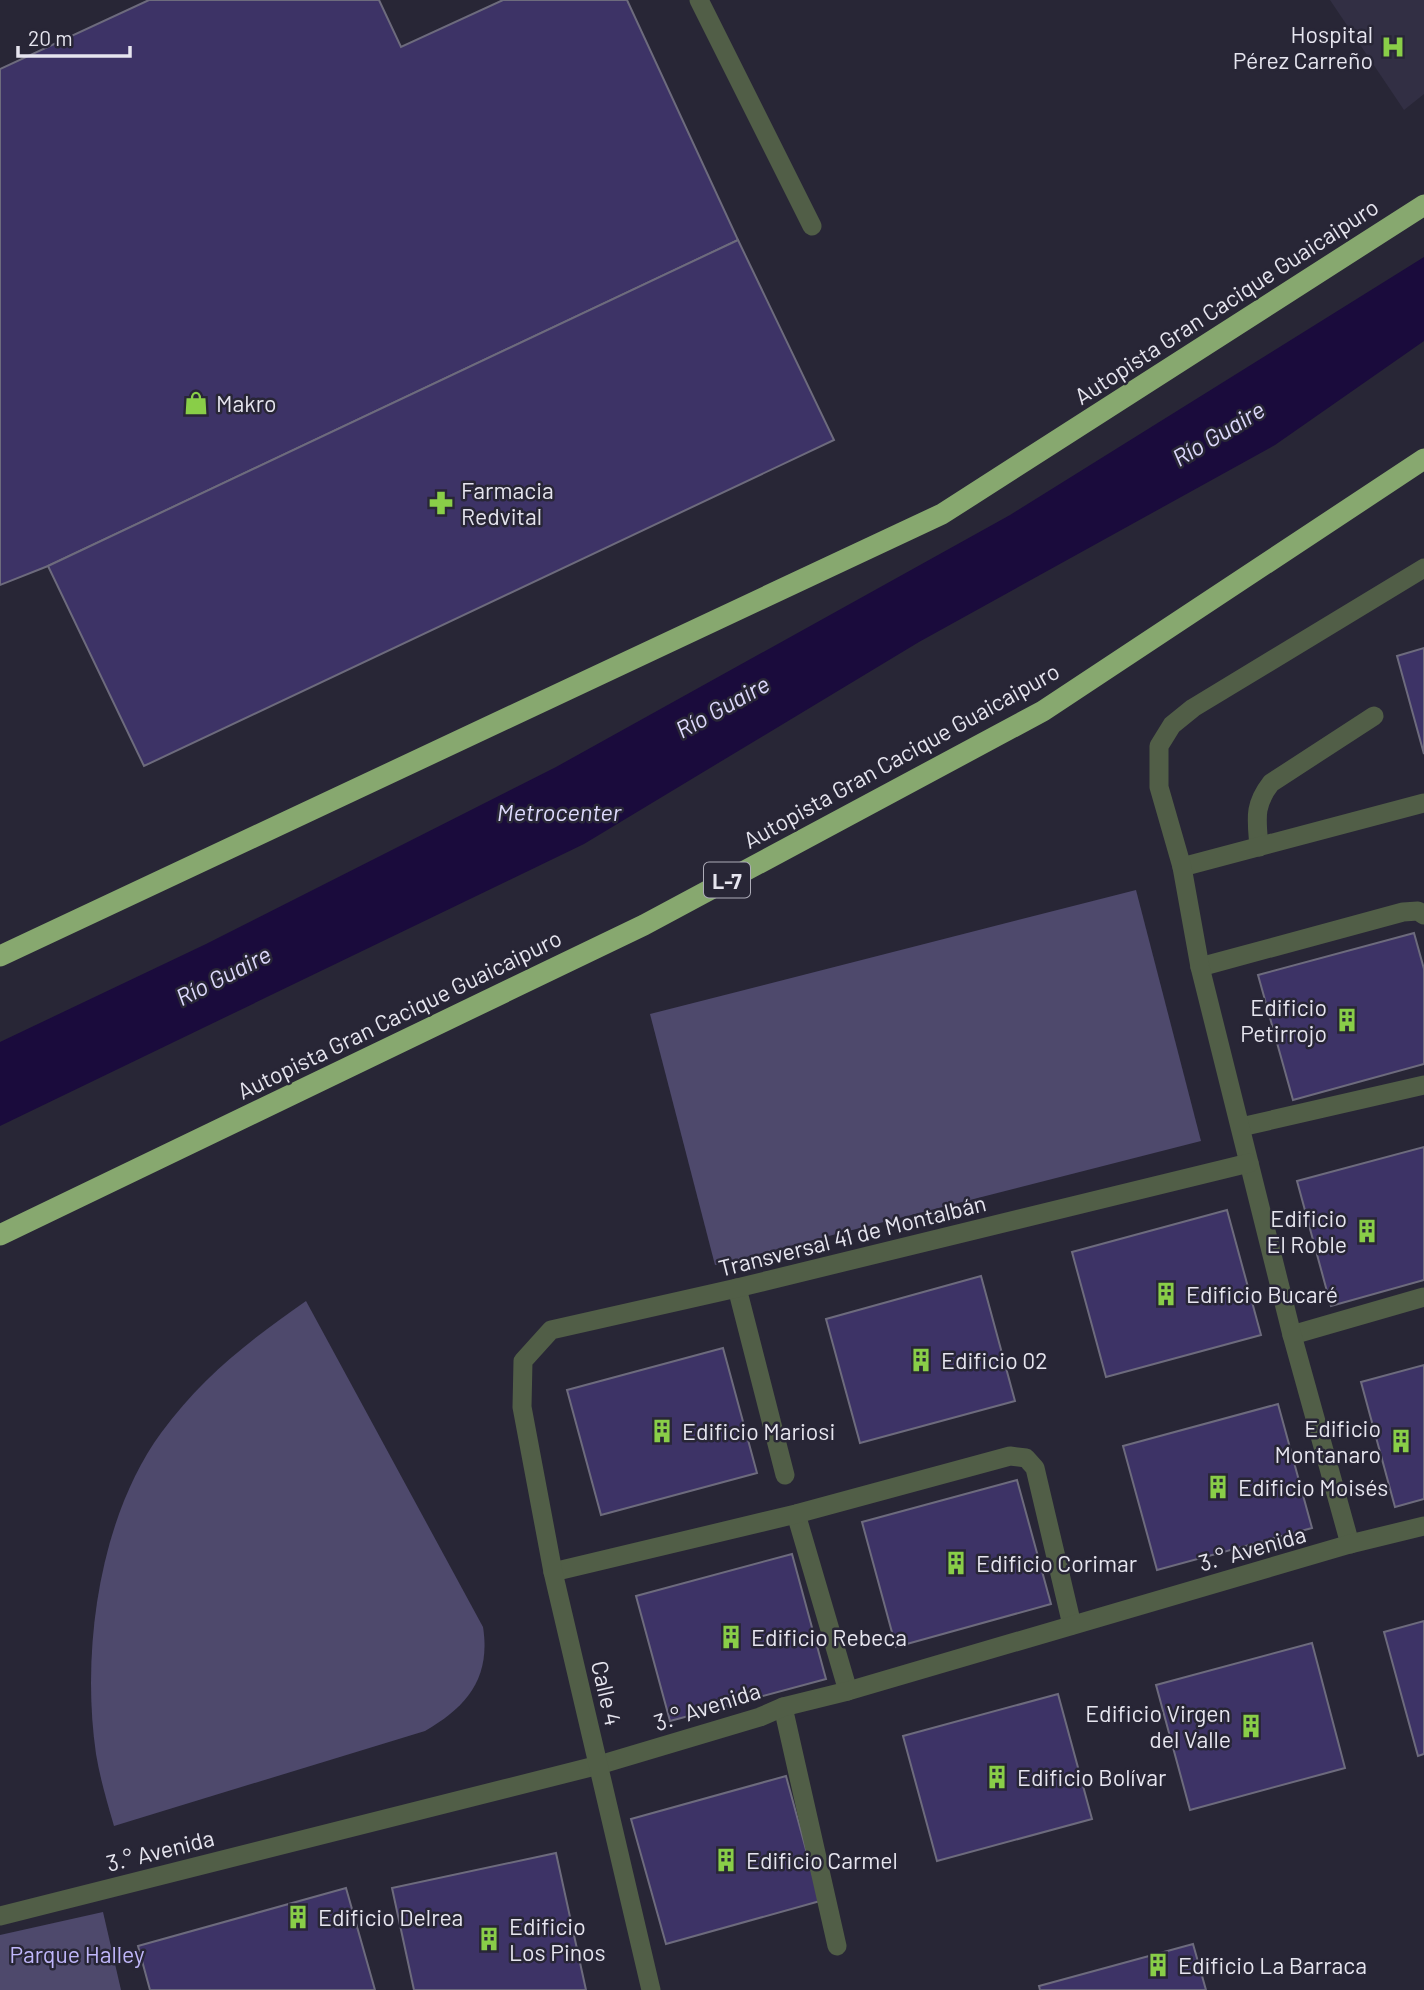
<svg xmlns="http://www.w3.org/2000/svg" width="1424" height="1990" font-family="Barlow,sans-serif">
  <rect width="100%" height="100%" fill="#282636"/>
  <!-- built -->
  <polygon fill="#322f44" points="1330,0 1424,0 1424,94 1404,110"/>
  <!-- green -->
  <g fill="#4e496c">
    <polygon points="1136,890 1201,1141 715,1265 650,1014"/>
    <path d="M306,1301L483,1627C491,1678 467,1707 425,1731L114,1826C107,1802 100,1778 96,1754C81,1651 99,1518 161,1433C202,1377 250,1340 306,1301Z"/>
    <polygon points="103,1912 121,1990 0,1990 0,1935"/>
  </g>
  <!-- water -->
  <polygon fill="#1a0b3c" points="1424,257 1424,341 1275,445 919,642 584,844 0,1126 0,1042 206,944 556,767 1010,515"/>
  <!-- building -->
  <g fill="#3d3366" stroke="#6d6b7d" stroke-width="2">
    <polygon points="149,0 379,0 401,47 503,0 627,0 738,240 48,566 0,585 0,69"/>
    <polygon points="738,240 834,440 144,766 48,566"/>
    <polygon points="1424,648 1424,754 1397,656"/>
    <polygon points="1414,933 1424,969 1424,1064 1293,1100 1258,975"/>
    <polygon points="1424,1147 1424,1280 1331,1306 1297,1181"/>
    <polygon points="1227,1210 1261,1335 1106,1377 1072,1252"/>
    <polygon points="981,1276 1015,1401 860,1443 826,1319"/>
    <polygon points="723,1348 757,1473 601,1515 567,1390"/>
    <polygon points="1424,1365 1424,1499 1395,1507 1361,1382"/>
    <polygon points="1278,1404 1312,1528 1157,1570 1123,1446"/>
    <polygon points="1017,1480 1051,1604 896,1647 862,1522"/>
    <polygon points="792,1554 826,1679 670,1721 636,1596"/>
    <polygon points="1424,1621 1424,1754 1418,1756 1384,1632"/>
    <polygon points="1312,1643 1345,1768 1190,1810 1156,1685"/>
    <polygon points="1058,1694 1092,1819 937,1861 903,1736"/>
    <polygon points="786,1776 820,1901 666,1944 631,1819"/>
    <polygon points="556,1853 586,1990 414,1990 392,1888"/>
    <polygon points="346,1888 375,1990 150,1990 138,1946"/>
    <polygon points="1193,1944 1206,1990 1040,1990 1039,1986"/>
  </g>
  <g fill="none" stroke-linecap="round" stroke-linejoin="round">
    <!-- service -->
    <g stroke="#515e47" stroke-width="19">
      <polyline points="699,0 812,226"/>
      <path d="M1259,847C1257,820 1253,806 1271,783L1374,716"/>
      <polyline points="1182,867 1424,803"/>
    </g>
    <!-- minor -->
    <g stroke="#515e47" stroke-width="19">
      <polyline points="1200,967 1403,912 1418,911 1424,915"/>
      <polyline points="1241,1127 1424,1085"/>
      <polyline points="737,1288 785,1475"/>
      <polyline points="1292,1335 1424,1297"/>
      <polyline points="796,1514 848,1691"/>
      <polyline points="1350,1544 1292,1335 1200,967 1182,867 1159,787 1159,746 1172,725 1193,708 1424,568"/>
      <polyline points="553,1572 796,1514 1010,1456 1026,1458 1035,1468 1072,1625"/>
      <polyline points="783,1707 837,1946"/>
      <polyline points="0,1916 599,1765 760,1717 783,1707 848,1691 1350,1544 1424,1526"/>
      <polyline points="651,1990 553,1572 522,1407 523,1361 551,1330 737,1288 1249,1163"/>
    </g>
    <!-- motorway -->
    <g stroke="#87a86f" stroke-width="21">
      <polyline points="0,956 942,514 1424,205"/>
      <polyline points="0,1235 644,925 1043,711 1424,459"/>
    </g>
  </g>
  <!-- icons -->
  <defs>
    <g id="hospital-bare" transform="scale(1.89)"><path d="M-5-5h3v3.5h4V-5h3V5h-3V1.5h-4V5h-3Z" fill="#89ce48" stroke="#282636" stroke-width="2.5" paint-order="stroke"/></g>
    <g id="shop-bare" transform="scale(1.89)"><path d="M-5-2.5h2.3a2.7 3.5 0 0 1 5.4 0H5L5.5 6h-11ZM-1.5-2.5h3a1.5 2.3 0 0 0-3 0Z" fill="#89ce48" stroke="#282636" stroke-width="2.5" paint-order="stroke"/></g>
    <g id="pharmacy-bare" transform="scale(1.89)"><path d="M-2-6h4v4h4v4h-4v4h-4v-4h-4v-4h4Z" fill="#89ce48" stroke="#282636" stroke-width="2.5" paint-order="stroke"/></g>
    <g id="building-bare" transform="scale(1.89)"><path d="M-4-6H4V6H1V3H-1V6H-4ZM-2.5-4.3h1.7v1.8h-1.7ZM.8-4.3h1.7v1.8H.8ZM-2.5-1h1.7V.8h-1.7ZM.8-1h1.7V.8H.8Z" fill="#89ce48" stroke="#282636" stroke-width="2.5" paint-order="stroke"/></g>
  </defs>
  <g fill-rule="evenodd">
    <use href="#hospital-bare" x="1393" y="47"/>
    <use href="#shop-bare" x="196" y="403"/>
    <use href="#pharmacy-bare" x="441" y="503"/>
    <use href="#building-bare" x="1347" y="1020"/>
    <use href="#building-bare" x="1367" y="1231"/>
    <use href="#building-bare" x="1166" y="1294"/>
    <use href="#building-bare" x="921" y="1360"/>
    <use href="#building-bare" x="662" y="1431"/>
    <use href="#building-bare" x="1401" y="1441"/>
    <use href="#building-bare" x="1218" y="1487"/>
    <use href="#building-bare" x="956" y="1563"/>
    <use href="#building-bare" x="731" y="1637"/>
    <use href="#building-bare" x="1251" y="1726"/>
    <use href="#building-bare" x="997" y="1777"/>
    <use href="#building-bare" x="726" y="1860"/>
    <use href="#building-bare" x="298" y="1917"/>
    <use href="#building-bare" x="489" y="1939"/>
    <use href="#building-bare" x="1158" y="1965"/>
  </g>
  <g text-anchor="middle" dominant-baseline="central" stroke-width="5" stroke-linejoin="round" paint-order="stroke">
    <!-- shield labels -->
    <rect fill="#282636" stroke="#adacb8" stroke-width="2" x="704" y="862.5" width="46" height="35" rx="5"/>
    <g font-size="21" font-weight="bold" fill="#e6e5ef">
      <text x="727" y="880">L-7</text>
    </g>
    <!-- poi labels -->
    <g font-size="23" fill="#e6e5ef" stroke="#282636" text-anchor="start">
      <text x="1373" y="34" text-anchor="end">Hospital<tspan x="1373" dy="26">Pérez Carreño</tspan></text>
      <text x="216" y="403">Makro</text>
      <text x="461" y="490">Farmacia<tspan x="461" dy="26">Redvital</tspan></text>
      <text x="1327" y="1007" text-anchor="end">Edificio<tspan x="1327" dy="26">Petirrojo</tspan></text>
      <text x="1347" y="1218" text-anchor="end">Edificio<tspan x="1347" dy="26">El Roble</tspan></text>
      <text x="1186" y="1294">Edificio Bucaré</text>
      <text x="941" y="1360">Edificio 02</text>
      <text x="1381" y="1428" text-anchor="end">Edificio<tspan x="1381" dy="26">Montanaro</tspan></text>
      <text x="682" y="1431">Edificio Mariosi</text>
      <text x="1238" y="1487">Edificio Moisés</text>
      <text x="976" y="1563">Edificio Corimar</text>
      <text x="751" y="1637">Edificio Rebeca</text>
      <text x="1231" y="1713" text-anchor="end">Edificio Virgen<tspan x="1231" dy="26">del Valle</tspan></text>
      <text x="1017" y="1777">Edificio Bolívar</text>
      <text x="746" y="1860">Edificio Carmel</text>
      <text x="318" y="1917">Edificio Delrea</text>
      <text x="509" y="1926">Edificio<tspan x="509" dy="26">Los Pinos</tspan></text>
      <text x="1178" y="1965">Edificio La Barraca</text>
    </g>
    <!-- street labels -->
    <g font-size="23" fill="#e6e5ef" stroke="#282636">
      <text transform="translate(1226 301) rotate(-33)">Autopista Gran Cacique Guaicaipuro</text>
      <text transform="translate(901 755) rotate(-29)">Autopista Gran Cacique Guaicaipuro</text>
      <text transform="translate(399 1014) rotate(-26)">Autopista Gran Cacique Guaicaipuro</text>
      <text transform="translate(852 1235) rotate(-14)">Transversal 41 de Montalbán</text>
      <text transform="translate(1252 1548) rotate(-16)">3.° Avenida</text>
      <text transform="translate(607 1693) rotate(77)">Calle 4</text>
      <text transform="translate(707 1706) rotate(-18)">3.° Avenida</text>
      <text transform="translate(160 1850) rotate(-14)">3.° Avenida</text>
    </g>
    <!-- park labels -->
    <g font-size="23" fill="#c0b7fa" stroke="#282636">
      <text x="77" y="1954">Parque Halley</text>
    </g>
    <!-- water labels -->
    <g font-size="24" font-style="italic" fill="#ddd9fc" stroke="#282636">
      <text transform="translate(1218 433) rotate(-31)">Río Guaire</text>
      <text transform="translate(722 706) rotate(-29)">Río Guaire</text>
      <text x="559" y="811">Metrocenter</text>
      <text transform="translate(223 975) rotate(-27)">Río Guaire</text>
    </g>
  </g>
  <!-- scale -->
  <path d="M18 46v10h112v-10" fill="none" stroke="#e6e5ef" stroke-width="3.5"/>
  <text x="28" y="46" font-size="21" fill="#e6e5ef" stroke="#282636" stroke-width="5" paint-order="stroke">20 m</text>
</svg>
